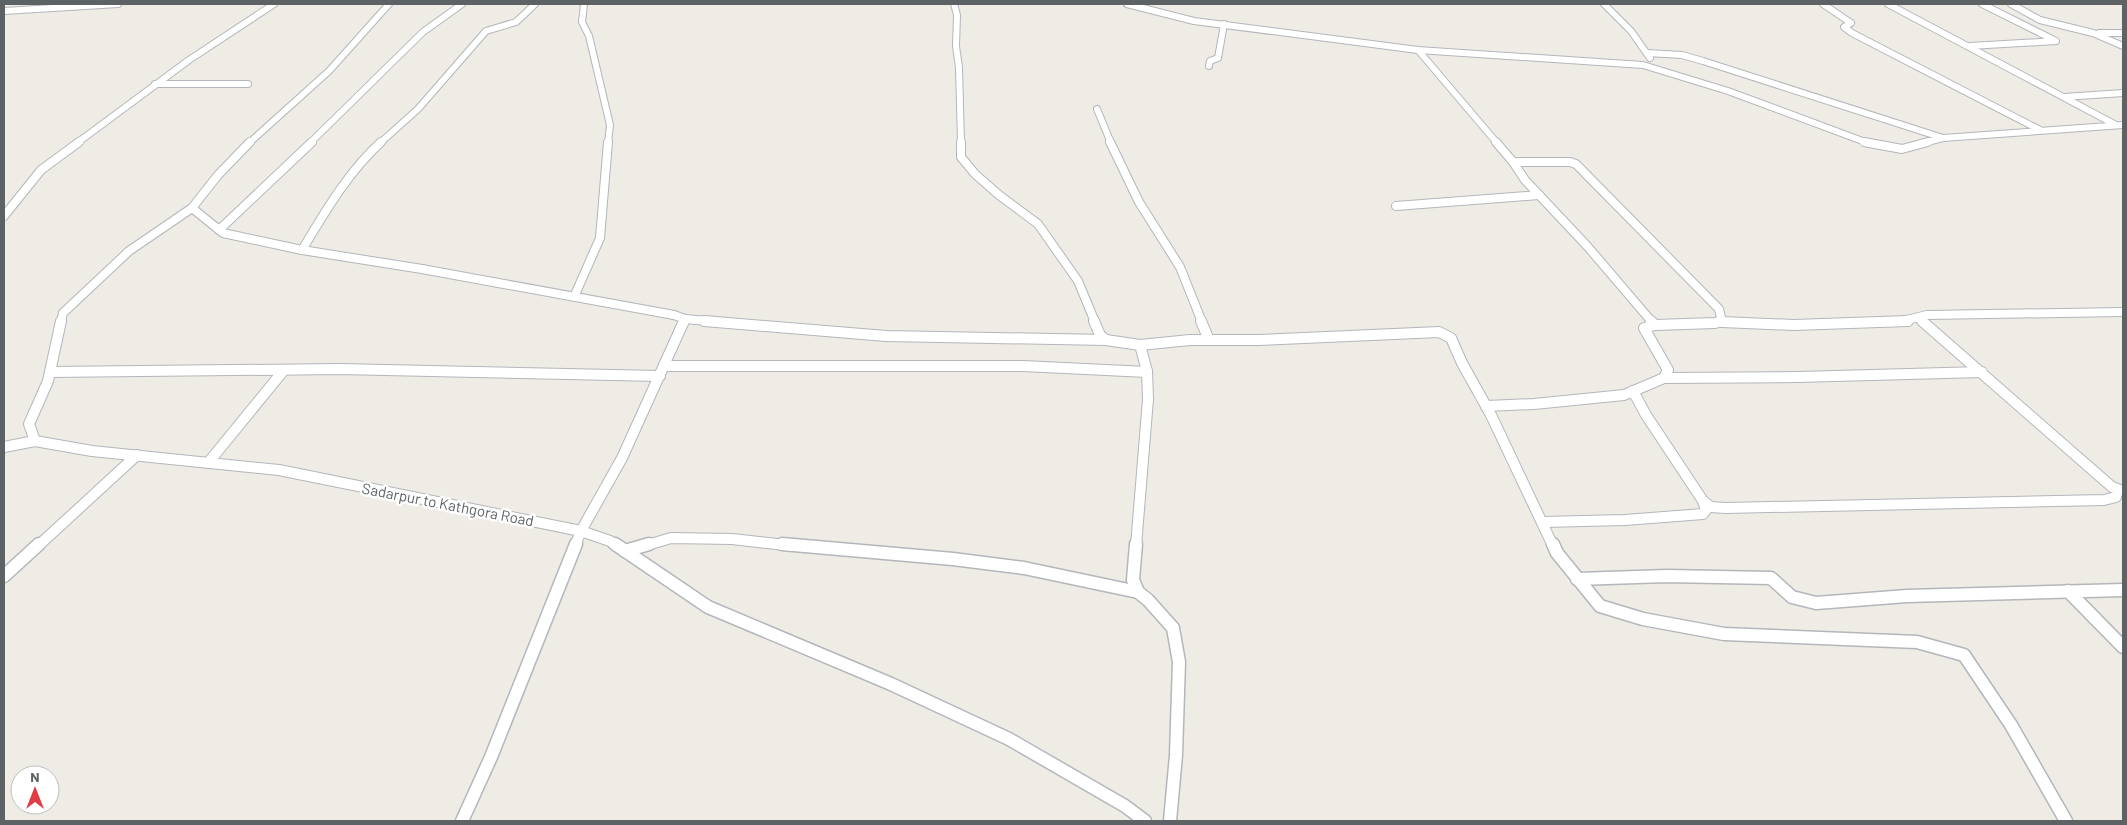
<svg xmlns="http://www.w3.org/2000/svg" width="2127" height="825" font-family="Barlow,sans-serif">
  <rect width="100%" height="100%" fill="#efece6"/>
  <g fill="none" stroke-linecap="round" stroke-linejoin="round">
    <!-- minor-far3 casing -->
    <g stroke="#b3b6ba" stroke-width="8">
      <g id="minor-far3">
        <polyline points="584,4 582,22 589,36 610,125 608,143"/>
        <polyline points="954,4 957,15 956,46 959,68 961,143"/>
        <polyline points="1127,4 1194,21 1418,50 1643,65 1728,91 1868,143"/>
        <polyline points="1604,4 1631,31 1650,58"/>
        <polyline points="1823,4 1851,23 1844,27 1852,33 2040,130"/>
        <polyline points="1888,4 2116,125"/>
        <polyline points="2011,4 2040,20 2093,33 2123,46"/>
        <polyline points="4,11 118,4"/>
        <polyline points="2099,33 2123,33"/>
        <polyline points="1970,46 2056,41 1982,4"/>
        <polyline points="1418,50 1497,143"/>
        <polyline points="1647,53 1682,55 1703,61 1943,138"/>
        <polyline points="1209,66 1210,61 1218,58 1224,24"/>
        <polyline points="155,84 248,84"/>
        <polyline points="2064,97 2123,93"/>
        <polyline points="1097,109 1111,143"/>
        <polyline points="77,143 189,60 274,4"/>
        <polyline points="249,143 329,71 389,4"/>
        <polyline points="310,143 423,32 462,4"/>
        <polyline points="380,143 418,109 486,31 516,22 535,4"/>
        <polyline points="1923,143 1943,138 2123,125"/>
      </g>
    </g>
    <!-- minor-far2 casing -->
    <g stroke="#b3b6ba" stroke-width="10">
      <g id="minor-far2">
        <polyline points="961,142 961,157 975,174 999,195 1038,224 1078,281 1095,322"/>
        <polyline points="1110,142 1139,202 1180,267 1202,322"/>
        <polyline points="1496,142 1513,162 1570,162 1576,164 1719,309 1722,322"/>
        <polyline points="1864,142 1902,149 1928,142"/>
        <polyline points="1513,162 1525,180 1588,247 1652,322"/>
        <polyline points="1396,206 1539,195"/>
        <polyline points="192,208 223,233 302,250 422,269 674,315 685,319 719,322"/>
        <polyline points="4,216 41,170 79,142"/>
        <polyline points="219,230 312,142"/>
        <path d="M302,250C325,212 348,172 381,142"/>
        <polyline points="574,297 600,238 608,142"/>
        <polyline points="1920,319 1923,322"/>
        <polyline points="61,322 63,313 129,251 192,208 218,175 250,142"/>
        <polyline points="684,322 685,319"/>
        <polyline points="1898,322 1927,315 2123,312"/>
      </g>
    </g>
    <!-- minor-far1 casing -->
    <g stroke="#b3b6ba" stroke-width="12">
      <g id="minor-far1">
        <polyline points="704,321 886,336 1106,340"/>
        <polyline points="1094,321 1100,335 1106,340 1140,345 1147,371 1148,399 1136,546"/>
        <polyline points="1201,321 1209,340"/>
        <polyline points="1651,321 1655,325"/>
        <polyline points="1922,321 2112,487 2123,491"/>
        <polyline points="1722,322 1794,325 1908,321"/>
        <polyline points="1140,345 1190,340 1258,340 1439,332 1451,338 1462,363 1491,415 1553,546"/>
        <polyline points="664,366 1023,366 1147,372"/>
        <polyline points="50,372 340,369 660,376"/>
        <polyline points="1664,378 1798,377 1982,372"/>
        <polyline points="1486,406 1534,404 1624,395 1664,378 1668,370 1644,328 1655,325 1715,323 1722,321"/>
        <polyline points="35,441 29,424 48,381 61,321"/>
        <polyline points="4,447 35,441 92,451 279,470 581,531 575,546"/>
        <polyline points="208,463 284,370"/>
        <polyline points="1703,501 1711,507 1725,508 2104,500 2116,497"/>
        <polyline points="1543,522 1625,520 1703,514 1706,510 1703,501 1646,415 1633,391"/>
        <polyline points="38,546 137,455"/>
        <polyline points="617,546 610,541 581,531 622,458 684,321"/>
        <polyline points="644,546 671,538 732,539 794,546"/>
      </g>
    </g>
    <!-- minor casing -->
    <g stroke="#b3b6ba" stroke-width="15">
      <g id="minor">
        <polyline points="615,544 708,607 891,684 1009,739 1125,806 1145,821"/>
        <polyline points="782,544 953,559 1024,568 1138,592"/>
        <polyline points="1136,544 1133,580 1138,592 1148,600 1173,628 1179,662 1176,755 1170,821"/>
        <polyline points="1553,544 1557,553 1600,606 1643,619 1724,634 1917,642 1964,655 2011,725 2066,821"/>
        <polyline points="625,551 649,544"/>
        <polyline points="4,576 39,544"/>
        <polyline points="1577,579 1667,576 1771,578 1792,597 1816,603 1907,596 2123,590"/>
        <polyline points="2068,591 2123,647"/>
        <polyline points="462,821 491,757 576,544"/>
      </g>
    </g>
    <!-- minor-far3 -->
    <use href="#minor-far3" stroke="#fff" stroke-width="6"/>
    <!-- minor-far2 -->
    <use href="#minor-far2" stroke="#fff" stroke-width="8"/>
    <!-- minor-far1 -->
    <use href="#minor-far1" stroke="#fff" stroke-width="10"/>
    <!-- minor -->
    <use href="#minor" stroke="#fff" stroke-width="12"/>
  </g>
  <g text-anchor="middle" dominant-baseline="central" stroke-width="5" stroke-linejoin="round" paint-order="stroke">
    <!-- street labels -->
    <g font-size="15" fill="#5d6265" stroke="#fff">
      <text transform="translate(448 504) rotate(11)">Sadarpur to Kathgora Road</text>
    </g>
  </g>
  <!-- border -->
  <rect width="2127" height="825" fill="none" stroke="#5d6265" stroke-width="10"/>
  <!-- north arrow -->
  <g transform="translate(35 790)"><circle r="24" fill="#ffffff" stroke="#bec0c1"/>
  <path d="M0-4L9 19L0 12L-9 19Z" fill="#df3c43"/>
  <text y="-8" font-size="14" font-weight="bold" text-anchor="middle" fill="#5d6265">N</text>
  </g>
</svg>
